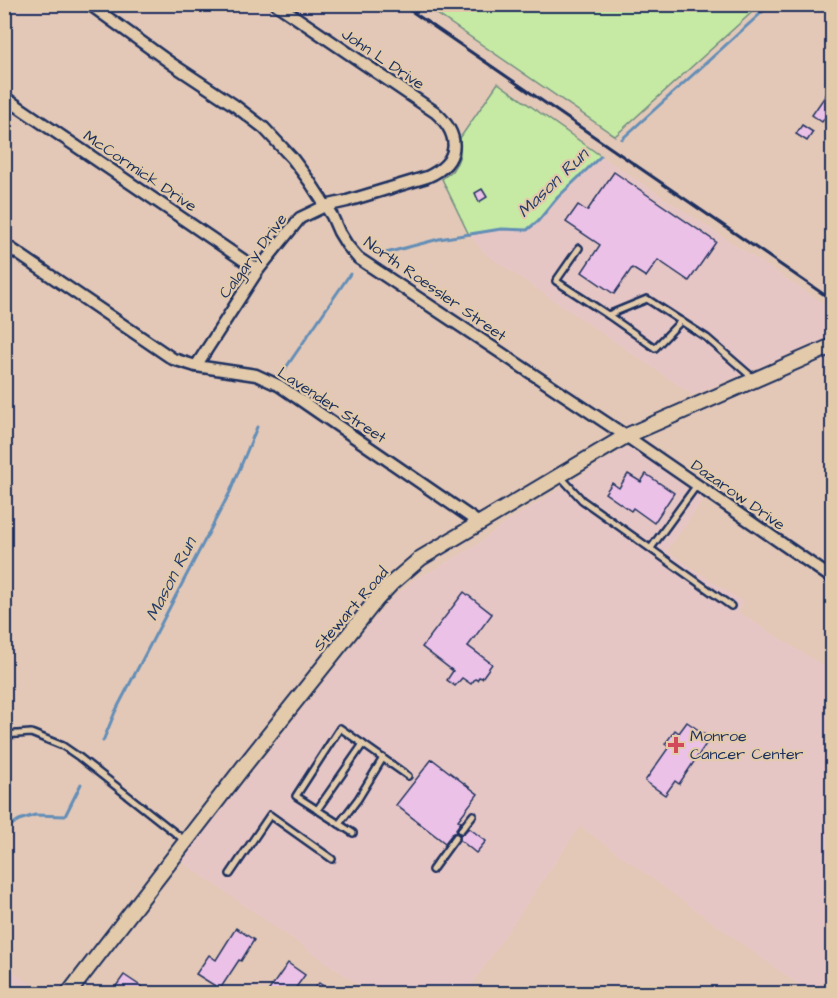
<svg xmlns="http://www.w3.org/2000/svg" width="837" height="998" font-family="'Architects Daughter',sans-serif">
  <rect width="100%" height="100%" fill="#e4c8b7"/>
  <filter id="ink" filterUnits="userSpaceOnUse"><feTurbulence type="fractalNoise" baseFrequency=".0167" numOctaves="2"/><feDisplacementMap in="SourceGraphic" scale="12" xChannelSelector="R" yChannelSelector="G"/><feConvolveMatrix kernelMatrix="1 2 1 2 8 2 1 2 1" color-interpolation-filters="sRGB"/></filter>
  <g filter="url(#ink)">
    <!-- built -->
    <g fill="#e6c6c5">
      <polygon points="601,156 832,309 832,336 693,395 487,255 469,235 538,221 558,197"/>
      <polygon points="629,446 705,497 667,551 744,603 738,612 832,671 832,967 817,993 810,993 580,826 466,993 370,993 181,861 387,603 415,579 439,567 475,546 505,523"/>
      <polygon points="5,967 44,993 5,993"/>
    </g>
    <!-- green -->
    <g fill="#c6eaa4" stroke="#708c81" stroke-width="1.5">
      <polygon points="424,5 760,5 615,136"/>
      <polygon points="498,83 601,156 558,197 538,221 527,230 501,229 469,235 442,179 452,171 457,163 460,155 460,138"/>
    </g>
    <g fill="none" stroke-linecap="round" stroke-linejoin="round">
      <!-- stream -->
      <g stroke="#638eb7" stroke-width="3">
        <polyline points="622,139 771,4"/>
        <polyline points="382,254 439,239 501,229 527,230 538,221 558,197 601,156"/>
        <polyline points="285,369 350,274"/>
        <polyline points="103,741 115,712 230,492 257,427"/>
        <polyline points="4,830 19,820 35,815 65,816 81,784"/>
      </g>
    </g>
    <!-- building -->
    <g fill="#ecc1e7" stroke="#1b2f5e" stroke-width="1.5">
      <polygon points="832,86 832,107 822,122 812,115"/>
      <polygon points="802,125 813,132 807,141 796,134"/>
      <polygon points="614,172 716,242 689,281 658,260 646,277 632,268 614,294 582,272 600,245 566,222 578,205 587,211"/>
      <polygon points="482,189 487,197 479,202 475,193"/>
      <polygon points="628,474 641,482 646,474 674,493 654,523 633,508 631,511 605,493 612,483 619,488"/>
      <polygon points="464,592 492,614 468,646 492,664 482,678 479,677 477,680 475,679 471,684 462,678 455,686 447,680 453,671 422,647"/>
      <polygon points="687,722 710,738 679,784 675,781 665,795 645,781 669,747 665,744 675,730 679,733"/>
      <polygon points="432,759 478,794 458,820 461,822 456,829 457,832 452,834 445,843 396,805"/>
      <polygon points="469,828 486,841 476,853 460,840 460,835 464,833"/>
      <polygon points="236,928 254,940 241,961 239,960 220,989 196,974 209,955 216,960"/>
      <polygon points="288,963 305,975 292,993 267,993"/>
      <polygon points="124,975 151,993 111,993"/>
      <polygon points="319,983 334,993 311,993"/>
    </g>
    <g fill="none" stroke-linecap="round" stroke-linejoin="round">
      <!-- lane casing -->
      <g stroke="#1b2f5e" stroke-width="10">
        <g id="lane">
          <polyline points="579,248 556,281 608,315 647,299 707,338 753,378"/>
          <polyline points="608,315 655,348 681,321"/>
          <polyline points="561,477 582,500 731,606"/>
          <polyline points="651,548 697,485"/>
          <polyline points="4,735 31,733 63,746 79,757 184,840"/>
          <polyline points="317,810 363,744"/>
          <polyline points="339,824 358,799 383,758"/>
          <polyline points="461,830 473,815"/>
          <polyline points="353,833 296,796 340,728 408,776"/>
          <polyline points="432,870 456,837"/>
          <polyline points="230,874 270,815 332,859"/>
        </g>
      </g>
      <!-- street casing -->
      <g stroke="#1b2f5e" stroke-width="15">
        <g id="street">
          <polyline points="89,4 172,64 234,105 264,128 292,158 310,182 332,216 339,232 347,245 358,258 626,436 832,578"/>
          <polyline points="829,4 832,7"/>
          <polyline points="4,97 258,270"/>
          <polyline points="4,244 173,359 196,366 256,375 280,386 479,523"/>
          <path d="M196,366L258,270L300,218L325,206L347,201L427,177C461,162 461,135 435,112L276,4"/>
        </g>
      </g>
      <!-- secondary casing -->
      <g stroke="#1b2f5e" stroke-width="18">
        <polyline id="secondary" points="68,994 244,766 377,599 392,583 421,558 626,436 832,346"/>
      </g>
      <!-- lane -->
      <use href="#lane" stroke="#e2caab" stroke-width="5"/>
      <!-- street -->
      <use href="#street" stroke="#e2caab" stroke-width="10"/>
      <!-- secondary -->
      <use href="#secondary" stroke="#e2caab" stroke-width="14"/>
      <!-- rail -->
      <polyline stroke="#1b2f5e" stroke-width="3" points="401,4 832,300"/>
    </g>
  </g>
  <!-- markers -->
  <path fill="#d1495b" stroke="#e2caab" stroke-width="2" d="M673 736h6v6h6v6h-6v6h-6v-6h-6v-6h6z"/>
  <g text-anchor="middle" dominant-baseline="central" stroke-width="4.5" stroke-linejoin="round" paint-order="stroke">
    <!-- street labels -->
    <g font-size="16" fill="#1b2f5e" stroke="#e2caab">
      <text transform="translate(383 59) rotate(34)">John L Drive</text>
      <text transform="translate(140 171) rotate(34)">McCormick Drive</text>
      <text transform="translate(253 256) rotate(-53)">Calgary Drive</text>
      <text transform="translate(435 289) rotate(35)">North Roessler Street</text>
      <text transform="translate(332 405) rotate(33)">Lavender Street</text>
      <text transform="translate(738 495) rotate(35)">Dazarow Drive</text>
      <text transform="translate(351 609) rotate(-49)">Stewart Road</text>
    </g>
    <!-- poi labels -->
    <g font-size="16" fill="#1b2f5e" stroke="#e2caab" text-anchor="start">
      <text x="690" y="736">Monroe<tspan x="690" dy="18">Cancer Center</tspan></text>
    </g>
    <!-- water labels -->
    <g font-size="18" font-style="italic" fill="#273f6d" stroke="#e2caab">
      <text transform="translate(553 183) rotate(-44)">Mason Run</text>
      <text transform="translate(171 579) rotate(-63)">Mason Run</text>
    </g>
  </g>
  <!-- margin -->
  <rect width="837" height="998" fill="none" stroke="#e2caab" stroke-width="24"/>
  <rect x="12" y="12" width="813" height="974" fill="none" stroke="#1b2f5e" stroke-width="2" filter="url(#ink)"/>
</svg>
